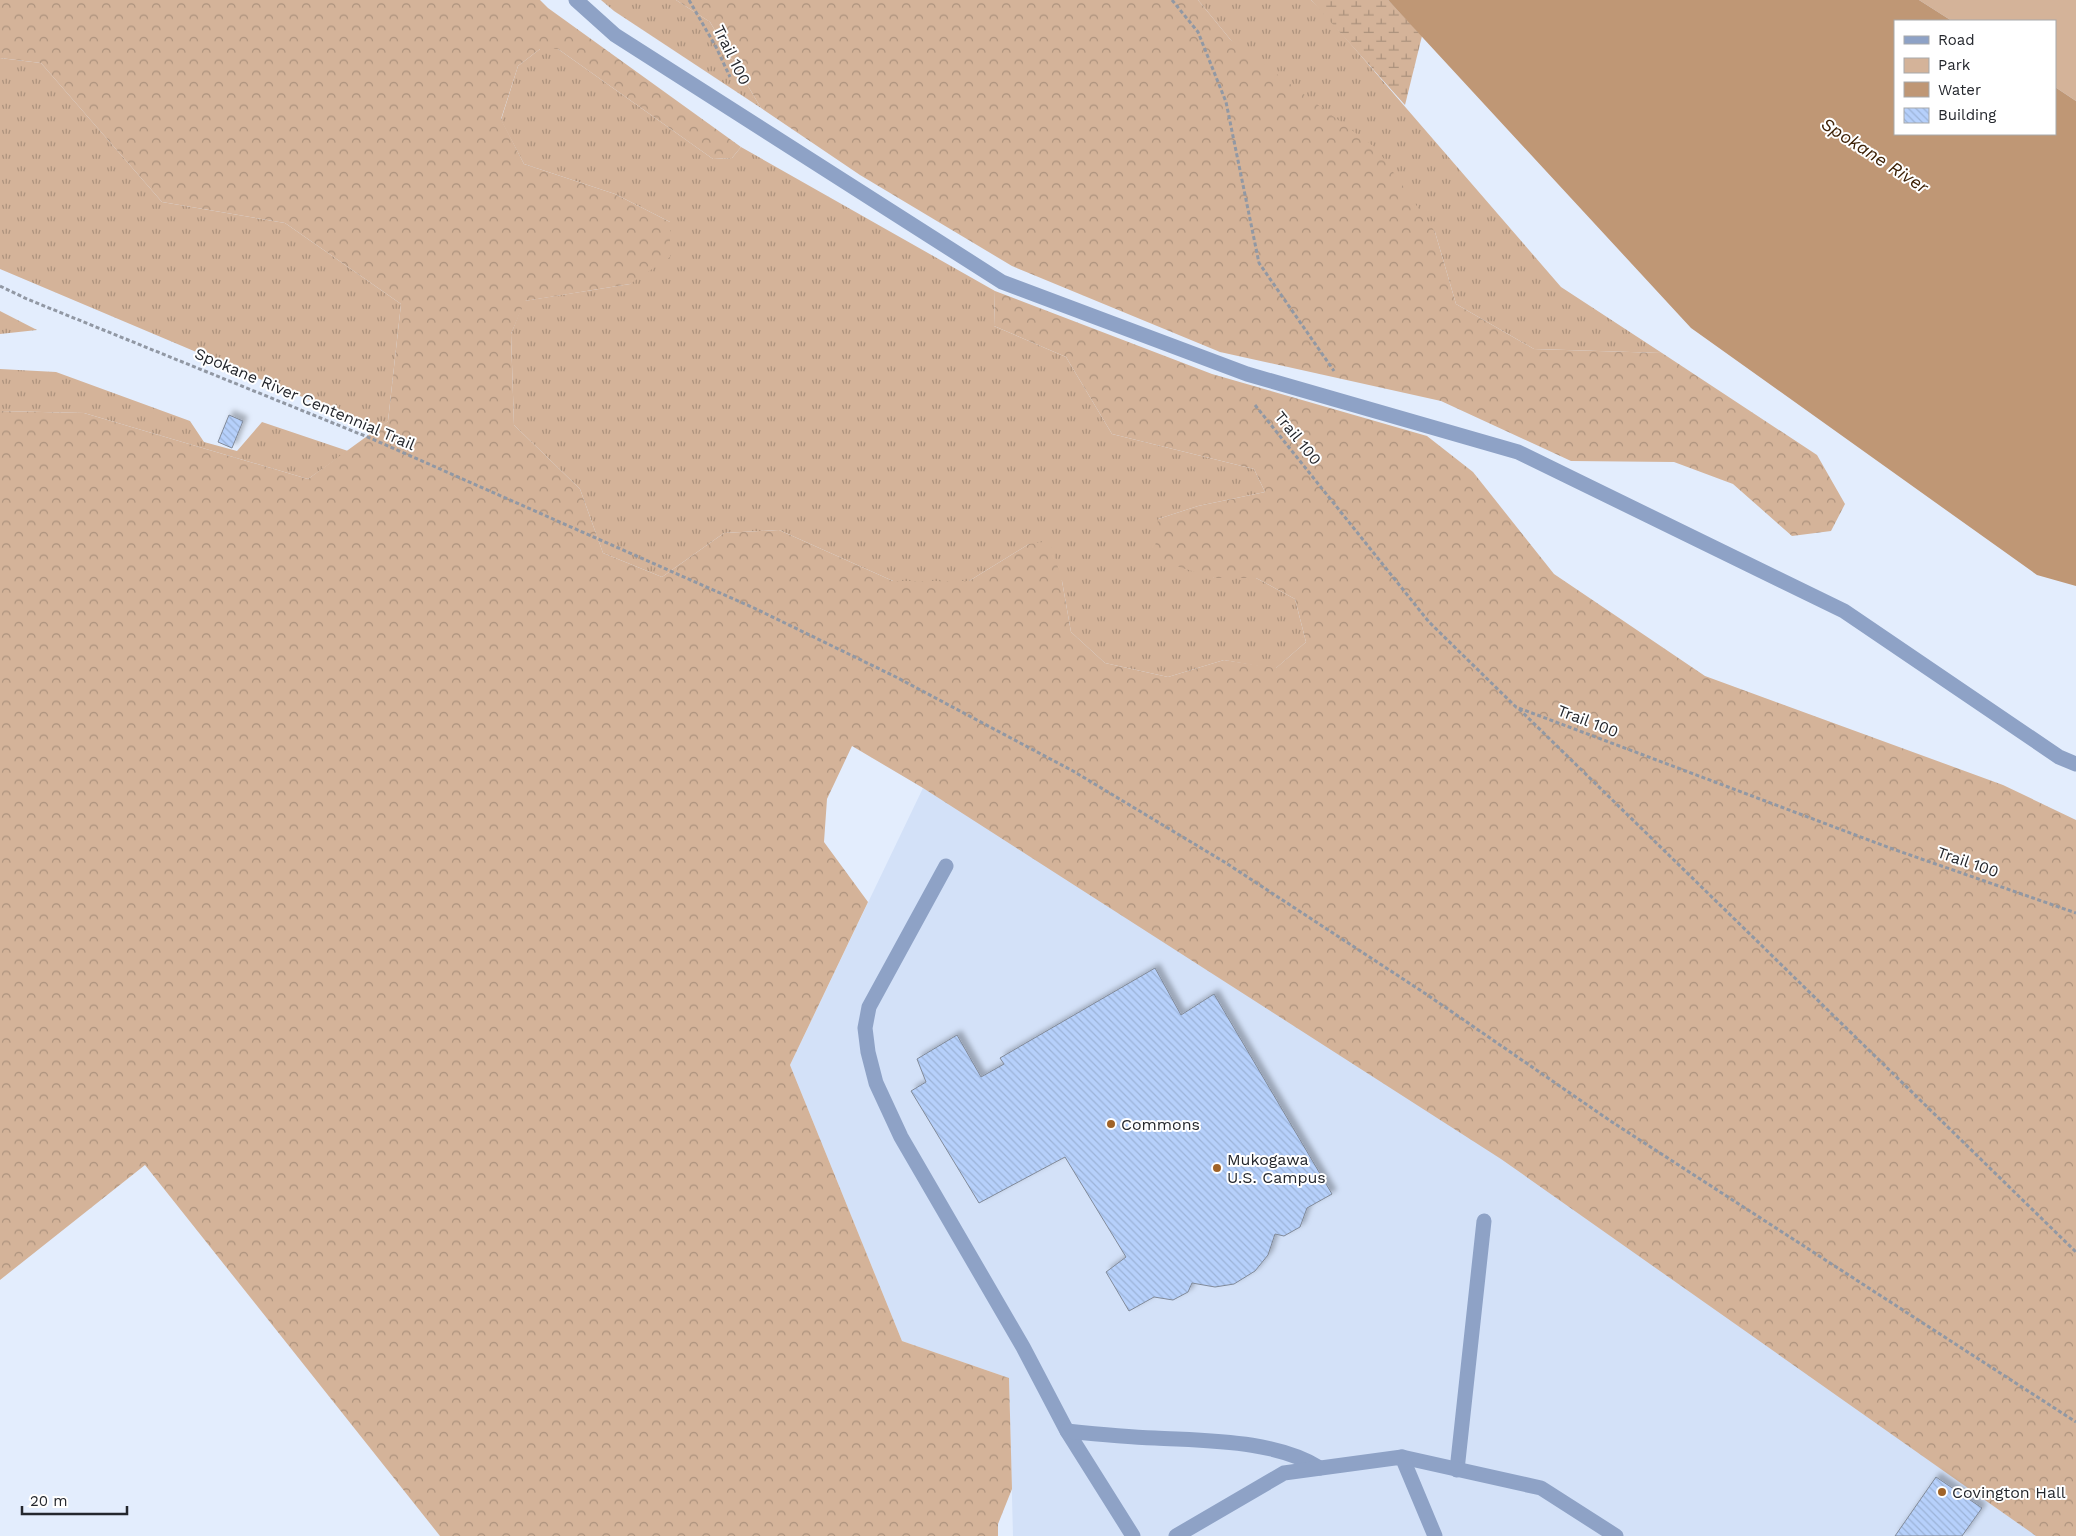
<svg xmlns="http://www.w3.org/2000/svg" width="2076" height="1536" font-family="'Work Sans',sans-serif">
  <defs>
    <pattern id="grass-tufts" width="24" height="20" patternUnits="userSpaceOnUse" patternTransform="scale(1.25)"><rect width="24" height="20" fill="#d4b399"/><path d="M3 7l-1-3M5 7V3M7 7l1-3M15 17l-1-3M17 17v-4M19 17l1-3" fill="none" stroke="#ac927d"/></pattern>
    <pattern id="forest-crowns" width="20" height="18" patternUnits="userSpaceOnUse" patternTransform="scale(1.25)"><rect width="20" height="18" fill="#d4b399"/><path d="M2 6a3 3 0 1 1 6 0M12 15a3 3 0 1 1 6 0" fill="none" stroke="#ac927d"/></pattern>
    <pattern id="wetland-marsh" width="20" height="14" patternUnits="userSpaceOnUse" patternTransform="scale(1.25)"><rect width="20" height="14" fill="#d4b399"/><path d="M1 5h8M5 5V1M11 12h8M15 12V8" fill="none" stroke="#ac927d"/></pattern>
    <pattern id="building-back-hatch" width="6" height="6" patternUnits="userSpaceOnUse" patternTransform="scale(1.25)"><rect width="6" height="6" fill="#b6d0fb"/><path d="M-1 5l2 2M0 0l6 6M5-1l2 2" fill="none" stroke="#9cb3d7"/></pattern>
    <filter id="shadow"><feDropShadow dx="4.5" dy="-4.5" stdDeviation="2.5" flood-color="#0004"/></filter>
  </defs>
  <rect width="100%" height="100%" fill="#e3edfd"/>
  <!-- built -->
  <polygon fill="#d3e1f8" points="923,788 1368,1035 2076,1536 1013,1536 1009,1378 902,1341 790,1065"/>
  <!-- grass -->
  <g fill="url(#grass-tufts)">
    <polygon points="601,0 676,0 710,22 761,108 614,11"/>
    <polygon points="1198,0 1311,0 1323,12 1561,287 1662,353 1534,349 1456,304 1435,232 1230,39"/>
    <polygon points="540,49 558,49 713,159 732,158 741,147 995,291 994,326 1066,357 1112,434 1254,469 1265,492 1198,506 1158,519 1214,578 1256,578 1295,599 1306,642 1275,669 1224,660 1168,677 1105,663 1071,632 1062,581 1029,544 969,581 893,581 779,530 724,533 662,577 603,553 580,489 514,425 511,334 524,301 630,284 670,222 615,194 524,164 501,120 518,66"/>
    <polygon points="0,58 41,63 162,202 285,223 401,304 388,421 378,429 0,269"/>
    <polygon points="0,311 37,330 0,334"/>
    <polygon points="0,369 56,372 190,421 204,442 237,451 262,422 348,451 308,479 84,413 0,411"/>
  </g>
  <!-- forest -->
  <g fill="url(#forest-crowns)">
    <polygon points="0,0 540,0 548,8 741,147 732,158 713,159 558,49 540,49 518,66 501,119 524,164 615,194 670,222 670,257 630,284 525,301 511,334 514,425 580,489 603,553 662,577 724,533 779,530 893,581 969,581 1029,544 1050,541 1062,581 1071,632 1105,663 1168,677 1224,660 1276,668 1306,642 1295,599 1256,578 1214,578 1154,559 1158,519 1198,506 1265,492 1254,469 1112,434 1066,357 994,326 995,291 1212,374 1427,436 1473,472 1554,574 1705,676 2003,785 2076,820 2076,1536 2036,1536 1501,1159 923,788 852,746 827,799 824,842 868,902 790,1065 902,1341 1009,1378 1012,1489 998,1524 998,1536 440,1536 145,1165 0,1280 0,411 84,413 308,479 388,421 401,304 285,223 162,202 41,63 0,58"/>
    <polygon points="676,0 1198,0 1230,39 1377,149 1435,232 1456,304 1534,349 1662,353 1817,455 1845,504 1831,531 1792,536 1733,484 1674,462 1571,461 1441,401 1220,352 1012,266 860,175 761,108 710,22"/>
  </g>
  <!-- wetland -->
  <polygon fill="url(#wetland-marsh)" points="1311,0 1388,0 1422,36 1405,105"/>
  <!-- park -->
  <polygon fill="#d4b399" points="1919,0 2076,0 2076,101 2055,87 2055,21 1952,21"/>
  <!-- water -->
  <polygon fill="#bf9775" points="1388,0 1919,0 1952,21 1895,21 1895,134 2055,134 2055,87 2076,101 2076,586 2037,575 1691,328"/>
  <!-- building -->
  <g fill="url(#building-back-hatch)" stroke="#818a99" filter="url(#shadow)">
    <polygon points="229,415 243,421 232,448 218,442"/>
    <polygon points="1155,968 1181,1015 1214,994 1332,1194 1307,1208 1300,1227 1284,1236 1275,1234 1268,1255 1255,1271 1234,1284 1215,1287 1192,1283 1188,1292 1173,1300 1154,1297 1129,1311 1106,1272 1126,1257 1065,1157 979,1203 911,1091 926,1082 917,1059 957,1035 981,1077 1004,1064 1000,1058"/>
    <polygon points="1936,1477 1982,1508 1962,1536 1895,1536"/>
  </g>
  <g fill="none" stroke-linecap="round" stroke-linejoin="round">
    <!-- path -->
    <g stroke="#9198a4" stroke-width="3" stroke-dasharray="4 2.5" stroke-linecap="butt">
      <polyline points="689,0 716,47 730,77"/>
      <polyline points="1172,0 1198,32 1226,102 1259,263 1334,371"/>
      <polyline points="0,286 27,299 370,438 754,608 896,677 1073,771 1226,863 1426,994 1612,1122 2076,1422"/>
      <polyline points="1255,405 1429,622 1516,707 1890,848 2076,913"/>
      <polyline points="1519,709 2076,1252"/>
    </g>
    <!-- lane -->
    <g stroke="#8ea2c6" stroke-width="15">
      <polyline points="576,0 615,35 1002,282 1247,374 1518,452 1844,611 2059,757 2076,764"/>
      <polyline points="946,866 869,1007 865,1028 868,1052 876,1083 901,1137 1023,1347 1067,1431 1133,1536"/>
      <path d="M1067,1431C1096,1434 1126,1437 1155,1438C1208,1441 1275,1440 1320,1468"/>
      <polyline points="1457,1470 1484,1221"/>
    </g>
    <!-- street -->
    <g stroke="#8ea2c6" stroke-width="15">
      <polyline points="1402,1457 1541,1488 1616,1536"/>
      <polyline points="1176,1536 1284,1473 1402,1457 1435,1536"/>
    </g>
  </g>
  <!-- markers -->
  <g fill="#a06328" stroke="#fff" stroke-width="2">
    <circle cx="1111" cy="1124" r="5"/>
    <circle cx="1217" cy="1168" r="5"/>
    <circle cx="1942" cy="1492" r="5"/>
  </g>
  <g text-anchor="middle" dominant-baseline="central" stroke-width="4" stroke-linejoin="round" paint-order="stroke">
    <!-- street labels -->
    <g font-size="16" fill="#24272d" stroke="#fff">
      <text transform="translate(732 55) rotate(64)">Trail 100</text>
      <text transform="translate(305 399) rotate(23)">Spokane River Centennial Trail</text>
      <text transform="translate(1298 438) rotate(51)">Trail 100</text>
      <text transform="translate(1588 721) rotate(21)">Trail 100</text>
      <text transform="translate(1968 862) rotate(19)">Trail 100</text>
    </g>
    <!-- poi labels -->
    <g font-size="16" fill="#24272d" stroke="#fff" text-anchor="start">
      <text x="1121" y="1124">Commons</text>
      <text x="1227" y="1159">Mukogawa<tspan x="1227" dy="18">U.S. Campus</tspan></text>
      <text x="1952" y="1492">Covington Hall</text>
    </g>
    <!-- water labels -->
    <g font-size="18" font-style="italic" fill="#3d2106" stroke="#fff">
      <text transform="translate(1875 155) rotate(33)">Spokane River</text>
    </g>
  </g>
  <!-- legend -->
  <rect x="1894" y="20" width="162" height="115" fill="#ffffff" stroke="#a7a9ab"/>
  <rect x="1904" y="36" width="25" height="8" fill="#8ea2c6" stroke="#a7a9ab"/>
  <text x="1938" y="45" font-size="15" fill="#24272d">Road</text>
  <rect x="1904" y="58" width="25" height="15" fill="#d4b399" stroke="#a7a9ab"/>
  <text x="1938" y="70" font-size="15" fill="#24272d">Park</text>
  <rect x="1904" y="82" width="25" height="15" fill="#bf9775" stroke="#a7a9ab"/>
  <text x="1938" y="95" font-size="15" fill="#24272d">Water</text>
  <rect x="1904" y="108" width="25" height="15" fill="url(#building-back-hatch)" stroke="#a7a9ab"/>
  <text x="1938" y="120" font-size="15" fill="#24272d">Building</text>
  <!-- scale -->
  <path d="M22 1506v8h105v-8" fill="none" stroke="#24272d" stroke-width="2.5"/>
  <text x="30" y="1506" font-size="15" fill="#24272d" stroke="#ffffff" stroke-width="4" paint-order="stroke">20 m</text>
</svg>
